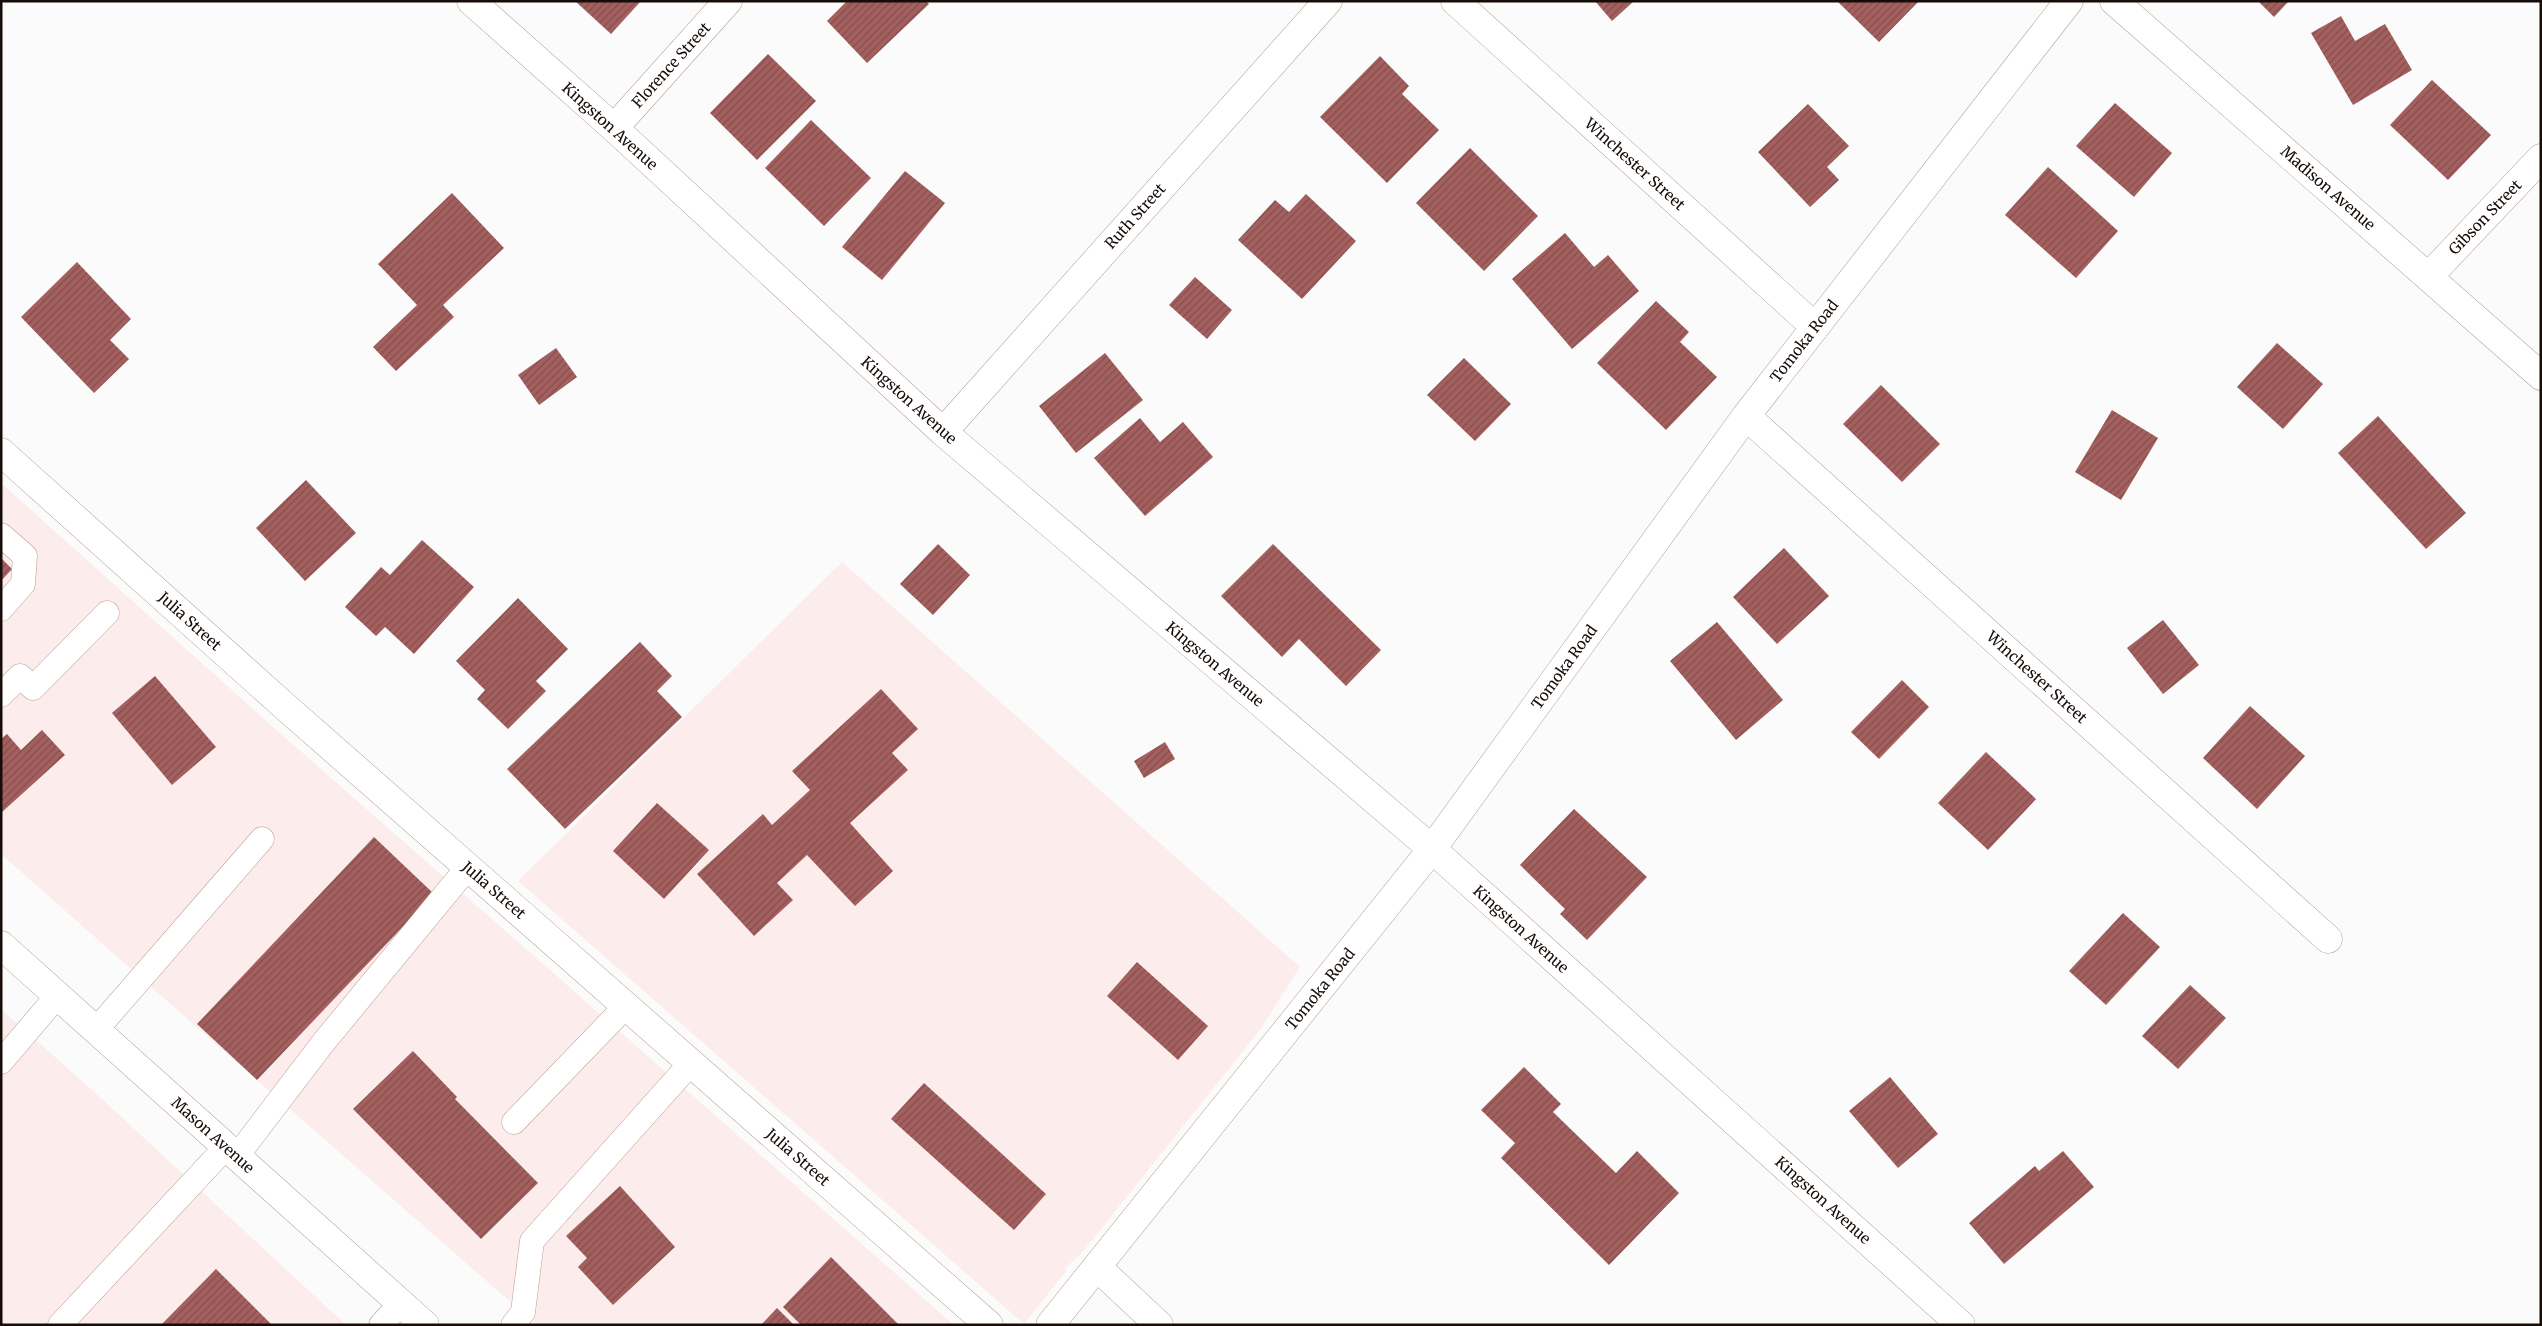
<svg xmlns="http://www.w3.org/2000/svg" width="2542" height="1326" font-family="Merriweather,serif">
  <defs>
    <pattern id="building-hatch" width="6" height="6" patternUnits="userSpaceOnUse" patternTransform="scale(1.25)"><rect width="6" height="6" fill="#a3605f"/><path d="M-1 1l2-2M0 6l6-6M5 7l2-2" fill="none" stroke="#844e4c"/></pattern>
  </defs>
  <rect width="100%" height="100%" fill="#fbfbfb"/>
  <!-- commercial -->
  <g fill="#fdecec">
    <polygon points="1,483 264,719 954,1325 537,1325 210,1039 1,854"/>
    <polygon points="842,562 1300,967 1260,1030 1081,1254 1065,1268 1067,1270 1024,1324 518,881"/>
    <polygon points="1,1009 102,1099 346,1325 1,1325"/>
  </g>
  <!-- building -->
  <g fill="url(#building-hatch)">
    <polygon points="575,1 641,1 611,34"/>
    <polygon points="847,1 926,1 929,4 867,63 827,21"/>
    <polygon points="1595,1 1634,1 1612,21"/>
    <polygon points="1837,1 1919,1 1879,42"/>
    <polygon points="2258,1 2289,1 2274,17"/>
    <polygon points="2341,16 2355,41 2385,24 2412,70 2353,105 2311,33"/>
    <polygon points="768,54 816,101 757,160 710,113"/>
    <polygon points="1380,56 1409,86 1402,94 1439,130 1387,183 1320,117"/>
    <polygon points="2432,80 2491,135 2448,180 2390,125"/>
    <polygon points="2115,103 2172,153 2134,197 2076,146"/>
    <polygon points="1808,104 1849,146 1827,167 1839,180 1810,207 1758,152"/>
    <polygon points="811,120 871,178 824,226 765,168"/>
    <polygon points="1470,148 1538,216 1484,271 1416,203"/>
    <polygon points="2048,167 2118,231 2076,278 2005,215"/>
    <polygon points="905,171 945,203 882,280 842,247"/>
    <polygon points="452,193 504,248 443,305 454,317 396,371 373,347 417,305 378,264"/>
    <polygon points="1306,194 1356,241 1302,299 1238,240 1275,200 1289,212"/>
    <polygon points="1565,233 1594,267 1608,255 1639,291 1572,349 1512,279"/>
    <polygon points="77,262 131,319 110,340 129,359 94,393 21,317"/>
    <polygon points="1195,277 1232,310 1207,339 1169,305"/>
    <polygon points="1656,301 1689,332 1680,342 1717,377 1666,430 1597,363"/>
    <polygon points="2277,343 2323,384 2283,429 2237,387"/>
    <polygon points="556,348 577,377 539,405 518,375"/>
    <polygon points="1105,353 1143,400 1076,453 1039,406"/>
    <polygon points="1464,358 1511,404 1475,441 1427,395"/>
    <polygon points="1881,385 1940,444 1902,482 1843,424"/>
    <polygon points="2112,410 2158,438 2121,500 2075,472"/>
    <polygon points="2378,416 2466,513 2426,549 2338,453"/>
    <polygon points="1140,418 1160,442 1183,422 1213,457 1145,516 1094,458"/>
    <polygon points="306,480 356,533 305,581 256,528"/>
    <polygon points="422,540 474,587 414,654 385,627 376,636 345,607 381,567 390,575"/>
    <polygon points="938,544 970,575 933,615 900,584"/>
    <polygon points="1273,544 1381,650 1346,686 1299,639 1282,657 1221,596"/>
    <polygon points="1784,548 1829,596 1777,644 1733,597"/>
    <polygon points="1,558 12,569 1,581"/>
    <polygon points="518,598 568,649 536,681 546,691 508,729 477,699 485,690 456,661"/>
    <polygon points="2163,620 2199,665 2163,694 2127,648"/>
    <polygon points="1717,622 1783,700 1736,740 1670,661"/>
    <polygon points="640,642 672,676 657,691 682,717 565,829 507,769"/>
    <polygon points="155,676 216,747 172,785 112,713"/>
    <polygon points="1902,680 1929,707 1879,759 1851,732"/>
    <polygon points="881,689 918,729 892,753 908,770 850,823 893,871 855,906 807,855 777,883 793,900 754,936 697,874 763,814 772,825 810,790 792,771"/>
    <polygon points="2250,706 2305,756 2257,809 2203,758"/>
    <polygon points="42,730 65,755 1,813 1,739 7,734 21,750"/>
    <polygon points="1165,742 1175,759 1144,778 1134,761"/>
    <polygon points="1986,752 2036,799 1988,850 1938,803"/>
    <polygon points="657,803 709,850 664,899 613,851"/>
    <polygon points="1574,809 1647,877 1587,940 1560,914 1565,909 1520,865"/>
    <polygon points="374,837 434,894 257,1080 197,1024"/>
    <polygon points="2123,913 2160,947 2106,1005 2069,971"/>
    <polygon points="1137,962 1208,1026 1178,1060 1107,996"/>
    <polygon points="2190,985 2226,1018 2178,1069 2142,1036"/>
    <polygon points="413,1051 457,1097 455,1099 538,1183 481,1239 353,1109"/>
    <polygon points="1524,1067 1561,1104 1553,1112 1616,1173 1637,1151 1679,1193 1609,1265 1501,1158 1515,1143 1481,1110"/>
    <polygon points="1890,1077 1938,1134 1898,1168 1849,1111"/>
    <polygon points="924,1083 1046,1194 1014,1230 891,1119"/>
    <polygon points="2063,1151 2094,1187 2004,1264 1969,1223 2035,1166 2039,1171"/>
    <polygon points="620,1186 675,1247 613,1305 578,1267 587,1258 566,1236"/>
    <polygon points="831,1257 899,1325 801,1325 783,1307"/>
    <polygon points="216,1269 272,1325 161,1325"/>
    <polygon points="777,1308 794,1325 761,1325"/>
  </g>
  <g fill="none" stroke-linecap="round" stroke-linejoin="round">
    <!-- lane casing -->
    <g stroke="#b89e91" stroke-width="25">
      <g id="lane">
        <polyline points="1,535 25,556 23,584 1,609"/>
        <polyline points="1,695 20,676 33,688 107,613"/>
        <polyline points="96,1030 262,839"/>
        <polyline points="1,1062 58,995"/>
        <polyline points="514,1122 626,1006"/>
        <polyline points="237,1156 323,1043 468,867"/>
        <polyline points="60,1325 226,1147"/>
        <polyline points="381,1325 401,1303"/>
        <polyline points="513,1325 523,1312 532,1241 691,1063"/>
      </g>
    </g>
    <!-- street casing -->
    <g stroke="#b89e91" stroke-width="29">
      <g id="street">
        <polyline points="471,1 614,128 943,432 1432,849 1961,1325"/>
        <polyline points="1455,1 1815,327"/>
        <polyline points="614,128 728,1"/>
        <polyline points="2429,276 2541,158"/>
        <polyline points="1746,416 2328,939"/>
        <polyline points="943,432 1328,1"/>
        <polyline points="1,452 281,703 989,1325"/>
        <polyline points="1097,1267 1159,1325"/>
        <polyline points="1050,1325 1432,849 1746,416 2069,1"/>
      </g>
    </g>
    <!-- secondary casing -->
    <g stroke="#b89e91" stroke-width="29">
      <g id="secondary">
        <polyline points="2114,1 2541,376"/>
        <polyline points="1,945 425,1325"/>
      </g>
    </g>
    <!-- lane -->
    <use href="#lane" stroke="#fff" stroke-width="24"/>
    <!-- street -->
    <use href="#street" stroke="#fff" stroke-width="28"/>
    <!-- secondary -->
    <use href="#secondary" stroke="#fff" stroke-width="28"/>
  </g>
  <g text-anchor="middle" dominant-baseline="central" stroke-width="4" stroke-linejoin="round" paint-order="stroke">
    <!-- street labels -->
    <g font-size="15" fill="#160d08" stroke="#fff">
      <text transform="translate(671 65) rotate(-48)">Florence Street</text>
      <text transform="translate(610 126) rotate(42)">Kingston Avenue</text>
      <text transform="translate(1635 164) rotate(42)">Winchester Street</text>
      <text transform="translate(2328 188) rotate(41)">Madison Avenue</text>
      <text transform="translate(1135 216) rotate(-48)">Ruth Street</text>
      <text transform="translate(2485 217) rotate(-46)">Gibson Street</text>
      <text transform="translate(1804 341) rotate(-52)">Tomoka Road</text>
      <text transform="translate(909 400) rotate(42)">Kingston Avenue</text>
      <text transform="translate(190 621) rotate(42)">Julia Street</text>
      <text transform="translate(1215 664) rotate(40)">Kingston Avenue</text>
      <text transform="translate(1564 667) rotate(-54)">Tomoka Road</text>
      <text transform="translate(2037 677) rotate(42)">Winchester Street</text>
      <text transform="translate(494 890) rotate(41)">Julia Street</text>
      <text transform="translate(1521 929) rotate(42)">Kingston Avenue</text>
      <text transform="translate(1320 989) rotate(-51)">Tomoka Road</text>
      <text transform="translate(213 1135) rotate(42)">Mason Avenue</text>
      <text transform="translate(798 1157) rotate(41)">Julia Street</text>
      <text transform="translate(1823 1200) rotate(42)">Kingston Avenue</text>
    </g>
  </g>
  <!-- border -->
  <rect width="2542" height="1326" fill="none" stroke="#160d08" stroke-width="5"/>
</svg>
